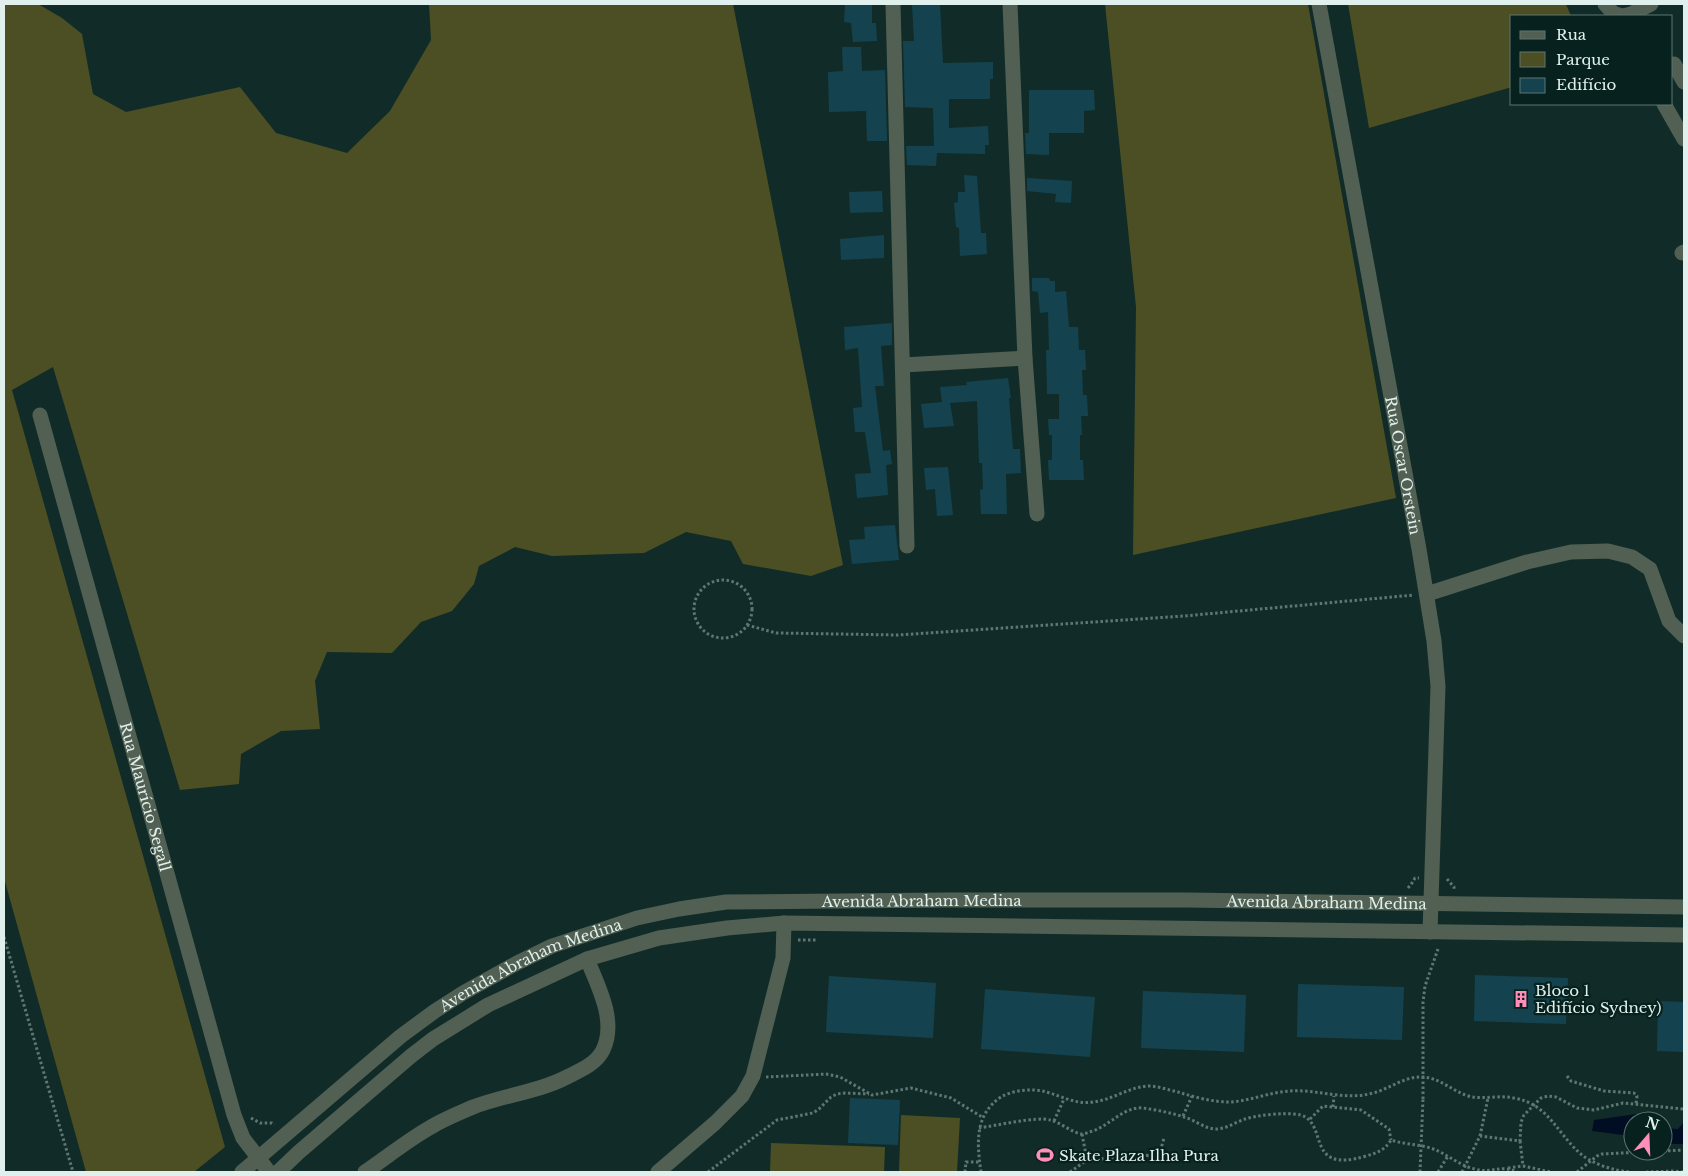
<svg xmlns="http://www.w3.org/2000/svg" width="1688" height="1176" font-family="'Libre Baskerville',serif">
  <rect width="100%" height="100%" fill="#112c28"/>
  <!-- green -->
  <g fill="#4c4f23">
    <polygon points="4,4 38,4 62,18 82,34 93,94 126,112 240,87 276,133 347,153 390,111 431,40 429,4 733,4 843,565 811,576 743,564 731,541 686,532 644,553 552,556 515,547 479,566 474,584 452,611 421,622 392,653 327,652 315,681 320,729 281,731 241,754 239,784 180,790 53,367 12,390 225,1147 194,1172 86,1172 4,878"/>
    <polygon points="1105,4 1308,4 1396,498 1133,555 1136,307"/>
    <polygon points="1348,4 1566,4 1571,16 1512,16 1512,87 1369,128"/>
    <polygon points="901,1115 960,1118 957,1172 899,1172"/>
    <polygon points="771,1143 885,1147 884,1172 770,1172"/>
  </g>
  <!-- water -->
  <g fill="#000d23">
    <polygon points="1637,1114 1640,1121 1633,1121 1633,1139 1631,1136 1592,1131 1594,1120"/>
    <polygon points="1684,1122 1684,1144 1663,1144 1663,1128 1678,1129"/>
  </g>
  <!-- building -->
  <g fill="#14434f">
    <polygon points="845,4 872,4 872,23 876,23 877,41 853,42 851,23 844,22"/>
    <polygon points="912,4 940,4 943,63 993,62 993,79 990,79 990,99 949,99 949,128 988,126 989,145 985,145 985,154 937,153 936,166 907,165 906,146 934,146 933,108 905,107 903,41 914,41"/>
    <polygon points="842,47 861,47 862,71 885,70 887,141 867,141 866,111 829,112 828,72 843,71"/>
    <polygon points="1029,90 1094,90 1095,110 1084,111 1084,133 1049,133 1049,155 1026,154 1025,133 1029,133"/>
    <polygon points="964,175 977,176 981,233 986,233 987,254 960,256 959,228 956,227 954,203 958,202 958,192 965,192"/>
    <polygon points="1027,178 1072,181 1071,203 1055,202 1056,194 1027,191"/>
    <polygon points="882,191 883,212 850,213 849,192"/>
    <polygon points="884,235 884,258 841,260 840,239"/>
    <polygon points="1032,278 1049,278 1050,281 1055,281 1055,292 1066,291 1069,327 1078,327 1079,350 1085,350 1086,370 1082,370 1083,395 1087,395 1088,416 1081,416 1082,435 1080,435 1080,460 1083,460 1084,480 1049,480 1048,460 1052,460 1052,435 1049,435 1048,419 1059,419 1059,394 1047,394 1046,350 1049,350 1048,312 1040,313 1038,292 1032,291"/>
    <polygon points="892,323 892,345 881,346 884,386 875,386 883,451 890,450 892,464 886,465 888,495 857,498 855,474 871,473 865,432 855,432 853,408 862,407 858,348 845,350 844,327"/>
    <polygon points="1008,378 1011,398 1009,398 1013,449 1020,449 1021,473 1006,474 1007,514 981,514 980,490 983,489 982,463 979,463 977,401 950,403 954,426 924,428 921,404 942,402 940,387 967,385 966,382"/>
    <polygon points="948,467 953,515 937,516 935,489 926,490 924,468"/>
    <polygon points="895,525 899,560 852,564 849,540 865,539 864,527"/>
    <polygon points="1475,975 1568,978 1566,1024 1474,1021"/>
    <polygon points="829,976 936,983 933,1038 826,1032"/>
    <polygon points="1298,984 1404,987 1402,1040 1297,1037"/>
    <polygon points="985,989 1095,997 1090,1057 981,1049"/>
    <polygon points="1143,991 1246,995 1244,1052 1141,1048"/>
    <polygon points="1658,1001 1684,1002 1684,1052 1657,1051"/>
    <polygon points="850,1098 900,1100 898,1145 848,1143"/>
  </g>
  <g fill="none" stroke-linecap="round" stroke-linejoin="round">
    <!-- path -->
    <g stroke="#607672" stroke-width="3" stroke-dasharray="2.5 2.5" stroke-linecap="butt">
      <circle cx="723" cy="609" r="29"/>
      <polyline points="747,625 776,633 898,635 1184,616 1414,595"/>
      <polyline points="1447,879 1454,887 1454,890"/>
      <polyline points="1408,888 1412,883 1415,878 1419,878"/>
      <polyline points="4,937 73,1172"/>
      <polyline points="798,940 816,940"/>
      <polyline points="1567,1076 1571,1081 1604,1091 1634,1093 1637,1096 1636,1104"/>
      <polyline points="766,1077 826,1074 840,1077 872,1095 911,1088 951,1098 982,1117"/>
      <polyline points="1423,1099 1423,1002 1425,986 1438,949"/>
      <polyline points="1333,1107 1334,1096"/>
      <polyline points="1183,1116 1192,1096"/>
      <polyline points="251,1118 260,1123 272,1123 274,1125"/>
      <polyline points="1310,1119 1323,1106 1361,1110 1389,1129 1391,1140"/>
      <polyline points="1054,1121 1064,1099"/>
      <path d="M979,1128C994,1126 1038,1116 1050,1120C1060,1122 1072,1133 1082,1134C1084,1134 1087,1133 1089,1132C1108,1128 1123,1106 1143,1108C1157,1110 1172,1113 1184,1117C1195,1120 1205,1129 1216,1129C1226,1129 1236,1122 1245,1119C1258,1115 1281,1113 1294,1114C1333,1116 1300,1176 1366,1156C1377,1153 1385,1150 1391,1140C1406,1145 1422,1144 1436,1150C1449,1156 1461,1166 1475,1169C1491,1174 1500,1164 1517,1172"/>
      <polyline points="1082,1134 1087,1160"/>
      <polyline points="1480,1136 1488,1098"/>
      <polyline points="1520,1141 1523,1166"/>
      <polyline points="1663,1151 1684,1150"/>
      <polyline points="1508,1168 1523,1166 1551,1172"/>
      <polyline points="708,1172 777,1120 813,1113 819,1109 831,1097 837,1094 845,1093 869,1094"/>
      <polyline points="965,1172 966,1162 979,1162"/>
      <path d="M981,1172C977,1144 974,1115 1001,1097C1013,1090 1033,1088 1046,1092C1062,1096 1076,1105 1093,1102C1112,1100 1129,1087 1148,1086C1158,1086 1168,1090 1178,1092C1194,1097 1212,1102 1230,1102C1250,1101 1270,1092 1290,1091C1317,1089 1345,1101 1373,1093C1390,1089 1404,1076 1423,1077C1441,1078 1454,1093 1472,1097C1485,1099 1500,1095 1514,1098C1549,1104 1557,1134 1582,1155C1595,1165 1615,1171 1631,1172"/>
      <path d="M1070,1172L1087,1160L1154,1155C1161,1152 1162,1145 1164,1138"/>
      <polyline points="1438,1172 1448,1156"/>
      <polyline points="1462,1172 1480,1136 1520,1141 1521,1122 1524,1115 1541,1098 1548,1096 1556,1097 1577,1108 1586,1109 1594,1110 1623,1103 1684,1109"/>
      <polyline points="1577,1172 1597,1156 1602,1154 1662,1151"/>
      <polyline points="1646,1172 1674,1171 1684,1172"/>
    </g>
    <!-- minor -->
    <g stroke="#516052" stroke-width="15">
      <polyline points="893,4 907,546"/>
      <polyline points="1010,4 1025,358 1037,514"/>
      <path id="s1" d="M1319,4L1419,549L1434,641L1438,686L1430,932"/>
      <polyline points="1605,4 1613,13 1622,16"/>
      <polyline points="1623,16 1631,14 1651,4"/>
      <polyline points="1674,64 1684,82"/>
      <polyline points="1664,104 1684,139"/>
      <polyline points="1682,253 1684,252"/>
      <polyline points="903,365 1025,358"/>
      <path id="s2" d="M40,415L234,1115L243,1138L269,1172"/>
      <polyline points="1427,594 1527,562 1571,552 1608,551 1632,557 1650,569 1669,621 1684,636"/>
      <path id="s3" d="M242,1172L401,1036L435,1011L463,993L517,963L552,946L637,918L679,909L726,902L944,900H1187L1684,907"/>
      <polyline points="278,1172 299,1152 411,1056 433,1039 488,1005 587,959 659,938 727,928 784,923 1684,935"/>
      <path d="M365,1172C387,1157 408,1140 431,1127C444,1119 459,1113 473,1107C504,1095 538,1092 567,1077C581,1070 596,1064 603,1050C617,1021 598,986 587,959"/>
      <polyline points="658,1172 715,1123 742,1096 753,1076 783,958 784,923"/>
    </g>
    <!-- path-bridge -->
    <polyline stroke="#607672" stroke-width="3" stroke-dasharray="2.5 2.5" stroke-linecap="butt" points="1420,1172 1423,1099"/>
  </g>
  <!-- icons -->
  <defs>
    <g id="building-bare" transform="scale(1.35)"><path d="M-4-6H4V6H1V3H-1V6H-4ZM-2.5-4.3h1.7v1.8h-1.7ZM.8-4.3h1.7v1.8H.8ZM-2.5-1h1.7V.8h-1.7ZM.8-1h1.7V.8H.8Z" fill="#ff8eba" stroke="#07221e" stroke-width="2.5" paint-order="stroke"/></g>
    <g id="stadium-bare" transform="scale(1.35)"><path d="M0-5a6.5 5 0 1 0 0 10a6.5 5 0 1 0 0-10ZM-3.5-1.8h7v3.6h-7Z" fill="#ff8eba" stroke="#07221e" stroke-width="2.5" paint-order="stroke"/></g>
  </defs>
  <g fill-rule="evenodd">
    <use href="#building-bare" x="1521" y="999"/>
    <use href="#stadium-bare" x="1045" y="1155"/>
  </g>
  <g text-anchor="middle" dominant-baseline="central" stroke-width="4.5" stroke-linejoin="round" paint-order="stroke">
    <!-- street labels -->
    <g font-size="15" fill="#e0f0ec" stroke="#07221e">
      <text stroke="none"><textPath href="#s1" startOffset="469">Rua Oscar Orstein</textPath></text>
      <text stroke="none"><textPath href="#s2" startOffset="396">Rua Maurício Segall</textPath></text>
      <text stroke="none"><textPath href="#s3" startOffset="761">Avenida Abraham Medina</textPath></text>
      <text stroke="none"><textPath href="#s3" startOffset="1166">Avenida Abraham Medina</textPath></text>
      <text stroke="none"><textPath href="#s3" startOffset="358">Avenida Abraham Medina</textPath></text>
    </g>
    <!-- poi labels -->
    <g font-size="15" fill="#e0f0ec" stroke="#07221e" text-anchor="start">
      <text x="1535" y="990">Bloco 1<tspan x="1535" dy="17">Edifício Sydney)</tspan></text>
      <text x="1059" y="1155">Skate Plaza Ilha Pura</text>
    </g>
  </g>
  <!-- border -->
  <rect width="1688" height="1176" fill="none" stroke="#e0f0ec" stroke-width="10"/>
  <!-- legend -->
  <rect x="1510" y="15" width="162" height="90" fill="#07221e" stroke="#5e7470"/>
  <rect x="1520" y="31" width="25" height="8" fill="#516052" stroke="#5e7470"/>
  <text x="1556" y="40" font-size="15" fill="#e0f0ec">Rua</text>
  <rect x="1520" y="52" width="25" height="15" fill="#4c4f23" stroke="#5e7470"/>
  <text x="1556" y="65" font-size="15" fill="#e0f0ec">Parque</text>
  <rect x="1520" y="78" width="25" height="15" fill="#14434f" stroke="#5e7470"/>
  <text x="1556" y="90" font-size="15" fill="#e0f0ec">Edifício</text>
  <!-- north arrow -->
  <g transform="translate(1648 1136) rotate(19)"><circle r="24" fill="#07221e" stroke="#5e7470"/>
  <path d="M0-4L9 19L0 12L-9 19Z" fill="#ff8eba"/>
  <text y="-8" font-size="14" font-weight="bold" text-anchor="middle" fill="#e0f0ec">N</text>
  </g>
</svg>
